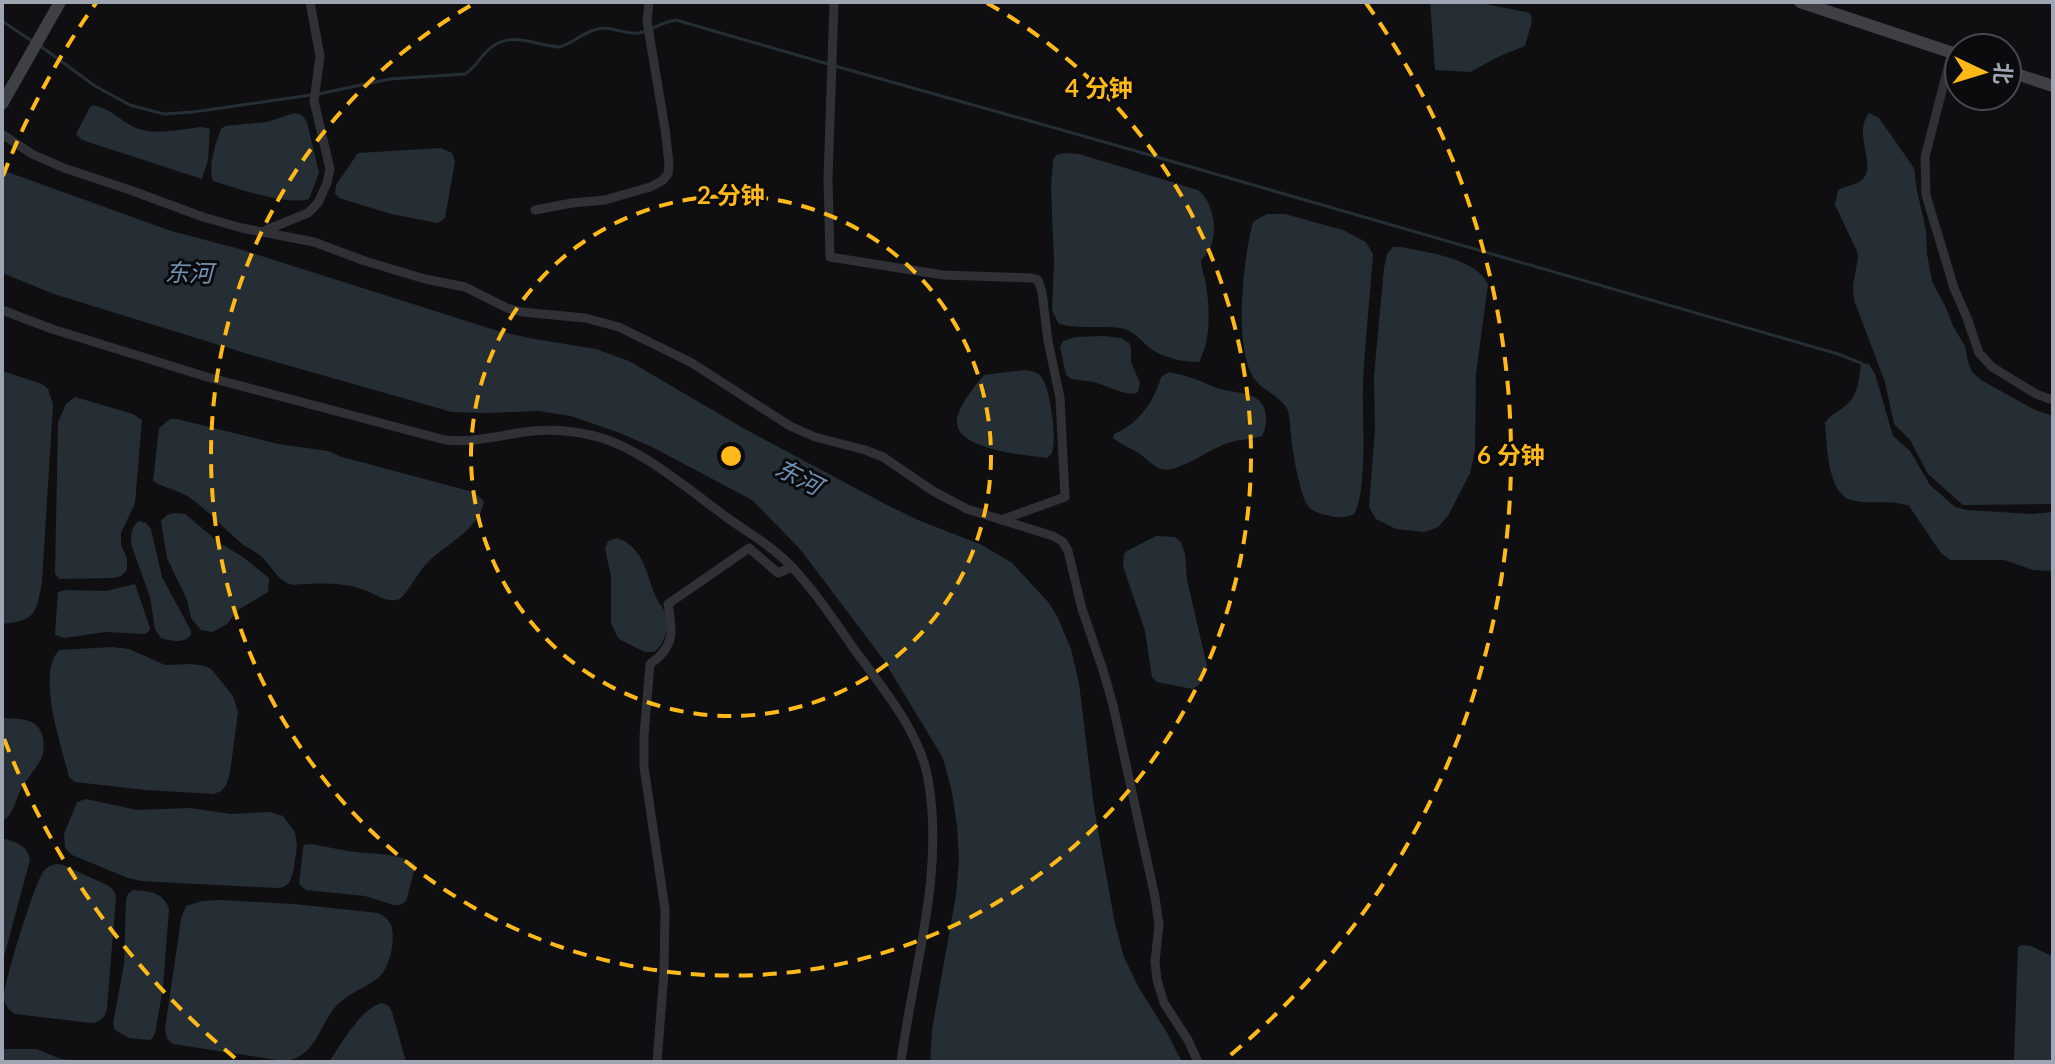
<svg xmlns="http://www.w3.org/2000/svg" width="2055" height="1064" font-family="Lato,'Noto Sans SC',sans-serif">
  <rect width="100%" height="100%" fill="#0f0f11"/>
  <!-- water -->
  <g fill="#252e35">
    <polygon points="1430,2 1475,2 1526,12 1530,13 1532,21 1525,46 1500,56 1470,72 1435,70"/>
    <path d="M93,105C109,108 119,119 132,126C153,137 180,129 202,127L210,129L208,160L202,179L82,140L76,134L90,107Z"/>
    <path d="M294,113L302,115L307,122L319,173L309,199C288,206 236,188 213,181C208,166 215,144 221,129L225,126L267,122Z"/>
    <path d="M1869,113L1879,118L1914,168L1917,191L1926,230L1927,254L1932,281L1946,308L1953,326L1965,346L1968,362L1972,372L1981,380L2035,410L2053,416V504L1963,505L1928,474L1910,440L1894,424L1885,382L1854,300L1853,285L1858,258L1857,251L1835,205L1838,190C1845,186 1856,185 1862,180C1878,165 1852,135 1869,113Z"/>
    <polygon points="441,148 452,153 455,161 445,218 438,223 391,214 339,198 335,193 336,185 358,153"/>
    <path d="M1065,153L1079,154L1198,190C1213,201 1219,233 1209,250C1207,254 1204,257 1201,260C1201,269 1205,276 1206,285C1210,310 1211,339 1199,362C1185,362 1169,359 1156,352C1143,345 1137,331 1120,328C1103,325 1072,330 1058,323L1052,310L1054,263L1051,188L1053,160L1056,155Z"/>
    <polygon points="2,170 171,231 236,248 495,330 529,338 596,349 629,361 743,428 887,505 918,520 982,545 1012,563 1049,603 1058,618 1071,649 1079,683 1094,807 1115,924 1124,957 1139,988 1166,1031 1182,1062 930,1062 932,1030 956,895 959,860 957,826 952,792 943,758 883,659 800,549 752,500 652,447 620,433 571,416 538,411 487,413 452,412 248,354 54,294 2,273"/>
    <path d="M1267,214H1285L1343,230L1366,242L1373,254C1370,297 1365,341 1363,384C1362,413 1368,492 1354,514C1346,518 1339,518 1330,516C1322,514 1314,513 1308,506C1300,496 1292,449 1291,435C1290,427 1290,418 1288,411C1283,397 1262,391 1253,377C1234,345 1243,262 1252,226L1254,221Z"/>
    <path d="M1393,247H1402C1428,253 1477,258 1488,285L1476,373L1475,450L1470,473L1448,516L1438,527L1425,532L1396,529L1376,519L1369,507L1375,428L1374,376L1384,268L1387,254Z"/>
    <polygon points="1103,336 1121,338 1129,343 1131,347 1131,362 1140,383 1138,392 1134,394 1125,393 1094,382 1072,379 1066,375 1060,347 1063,341 1076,337"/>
    <path d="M1861,363L1869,364L1875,374L1893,436L1910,451L1930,485L1955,507L1967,510L2032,514L2053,512V571L2033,570L2004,560H1950L1941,553L1909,506C1890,499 1870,505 1851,500C1827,493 1827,444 1825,423C1830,415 1838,412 1845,406C1859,395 1859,379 1861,363Z"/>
    <path d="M1025,370C1031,371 1039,372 1042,378C1050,389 1056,435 1053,448C1052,455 1051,454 1047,458C1025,455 960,450 957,424C955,410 975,385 984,375Z"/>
    <path d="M2,371L42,384L48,389L53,404L42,582C36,613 36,621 2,624Z"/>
    <path d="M1169,372C1189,376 1198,380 1217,388C1234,394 1260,390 1265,411C1267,420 1266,428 1262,436C1250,440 1236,439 1225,444C1208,450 1177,474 1161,469C1153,466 1147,459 1140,454C1132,448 1121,445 1113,438L1114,434C1138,424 1154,402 1161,377Z"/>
    <polygon points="75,397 133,414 142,420 135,503 121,533 121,545 127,558 127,570 121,576 114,578 59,579 55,573 58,422 66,404"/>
    <path d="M170,419H177L278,444L328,451L342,457L473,492L484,501C479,530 447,543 428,562C417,573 411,588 400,599C387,604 377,594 364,590C343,582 315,583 293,585C278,582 272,566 261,556C256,552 250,549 245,546C225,531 209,510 187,496C176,489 163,488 153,481L159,428Z"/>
    <polygon points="174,513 185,514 221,544 243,557 269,578 268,592 238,610 227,624 212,632 201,630 191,618 187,600 167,558 161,521 167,515"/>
    <path d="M139,521L146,523L151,529L162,577L191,631V635C183,644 171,641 161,638L155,629L150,597L132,547C130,538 131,526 139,521Z"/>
    <polygon points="1156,536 1175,537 1181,542 1185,554 1187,580 1207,666 1199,685 1192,689 1157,682 1152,677 1145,631 1123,566 1124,554 1127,551"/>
    <path d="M617,538C643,547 646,572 655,595C657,601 662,606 664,611C671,624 665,645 654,652H645L619,639L616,634L611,623V577L605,548L608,541Z"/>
    <polygon points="135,584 150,628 149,631 145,634 105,632 65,638 55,635 58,592 65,590 106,591"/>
    <path d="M113,647L129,649L165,665L191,664L205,666L212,670L233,696L238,712L230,773L226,785L221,791L214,794L146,790L75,782L69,777C62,746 36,676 59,650Z"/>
    <path d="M2,718C19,719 39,717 43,738C44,744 44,751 42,757C37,768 27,778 21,789C15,800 14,815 2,821Z"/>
    <polygon points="86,799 137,810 190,808 231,814 270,812 283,816 295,832 297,846 293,873 289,883 284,887 278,888 141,881 128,878 72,855 65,848 64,834 77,802"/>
    <path d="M2,838C15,842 28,845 30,860L2,964Z"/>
    <path d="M309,844C324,846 340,850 355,852C375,854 396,853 414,863L415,867L406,901L400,905H394L365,896L306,890L299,884L303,848L304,845Z"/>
    <path d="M56,864L63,865L109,886L114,891L116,897L107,1008C105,1018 101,1022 91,1023L15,1014C9,1010 5,1006 4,999C2,987 34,886 42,874C45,868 49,866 56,864Z"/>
    <path d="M133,890C148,891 164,892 169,909L163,988L155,1033L152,1039L149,1040L129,1038L115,1030L113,1024L124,964L126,900L128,894Z"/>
    <path d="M220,900L294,904L378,913C384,916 388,919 391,925C396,939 390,969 378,978C365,988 349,993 337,1005C318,1026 317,1057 284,1061L173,1044L167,1039L165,1029L181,919L186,906L202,901Z"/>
    <polygon points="2022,945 2031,946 2053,957 2053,1062 2014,1062 2018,947"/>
    <path d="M382,1003L389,1006L392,1012L406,1062H329C341,1044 361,1008 382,1003Z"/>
    <polygon points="2,1049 36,1049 61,1059 105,1062 2,1062"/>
  </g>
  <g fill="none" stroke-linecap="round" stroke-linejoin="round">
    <!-- stream -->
    <g stroke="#252e35" stroke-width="3">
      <polyline points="2,21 32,41"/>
      <polyline points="39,45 95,86 130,105 164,114 193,112 311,95"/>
      <polyline points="835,66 1108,143 1838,354 1861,363"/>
      <path d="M318,94L390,79L465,74C475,68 479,59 487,51C509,29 533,45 559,47C572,44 581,34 594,30C609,24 623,35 639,33C652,30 662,22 676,20L828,64"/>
    </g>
    <!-- street -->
    <g stroke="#303136" stroke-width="9">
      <polyline points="834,2 828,179 830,257 943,275 1032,278 1038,280 1042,292 1048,341 1060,398 1065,497 1001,520"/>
      <polyline points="1952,52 1925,157 1926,195 1954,288 1967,318 1979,353 1992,367 2036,394 2053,400"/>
      <polyline points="2,134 32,154 64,168 130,190 203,217 242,228 314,242 365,261 425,279 465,287 507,308 522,312 585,318 619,327 692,363 790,426 815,437 865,450 883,457 933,491 967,509 1053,536 1063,542 1068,551 1082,609 1103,670 1113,705 1155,897 1159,925 1155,962 1157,980 1164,1003 1188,1040 1198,1062"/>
      <polyline points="535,210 572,203 605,200 650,187 662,181 668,174 669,164 665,129 647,21 649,2"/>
      <polyline points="266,230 308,213 318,203 327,183 330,169 314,101 320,56 310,2"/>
      <path d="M2,310L52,329L207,377L445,440C471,443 498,436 524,432C546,429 568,430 590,435C637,444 690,491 729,519C749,533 770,545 787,562C813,588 833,619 854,649C882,687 920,732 928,779C945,874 913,969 901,1062"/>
      <path d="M657,1062L664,973L665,909L644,767V736L650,664C675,647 673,631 668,604L749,548L778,573L792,567"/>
    </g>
    <!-- secondary -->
    <g stroke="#3e4046" stroke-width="12">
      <polyline points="1800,2 1959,55"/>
      <polyline points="2007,71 2053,86"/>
      <polyline points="2,104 60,2"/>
    </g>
  </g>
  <!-- distance rings -->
  <g fill="none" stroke="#ffb919" stroke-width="4" stroke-dasharray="14 10">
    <circle cx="731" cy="456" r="260"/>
    <path d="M987 3A520 520 0 1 1 475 3"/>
    <path d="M235 1058A780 780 0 0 1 3 736M3 176A780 780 0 0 1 96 3M1366 3A780 780 0 0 1 1227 1058"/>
  </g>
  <g text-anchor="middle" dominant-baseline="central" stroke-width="6" stroke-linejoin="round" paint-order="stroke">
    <!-- water labels -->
    <g font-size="24" font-style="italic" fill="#7292b3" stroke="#0b0a0c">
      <text transform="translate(189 272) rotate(1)">东河</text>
      <text transform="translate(799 476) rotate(27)">东河</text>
    </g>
  </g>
  <circle cx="731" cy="456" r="12" fill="#ffb919" stroke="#0b0a0c" stroke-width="4"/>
  <g font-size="24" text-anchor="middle" font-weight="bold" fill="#ffb919" stroke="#0b0a0c" stroke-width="6" stroke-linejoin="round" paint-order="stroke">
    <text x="1099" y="97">4 分钟</text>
    <text x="731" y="204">2 分钟</text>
    <text x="1511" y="464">6 分钟</text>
  </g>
  <!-- border -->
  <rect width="2055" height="1064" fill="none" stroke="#9fa5b3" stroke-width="8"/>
  <!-- north arrow -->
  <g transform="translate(1983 72) rotate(94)"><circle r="38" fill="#0b0a0c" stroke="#46484f" stroke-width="2"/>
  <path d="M0-6L14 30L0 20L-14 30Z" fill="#ffb919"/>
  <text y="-12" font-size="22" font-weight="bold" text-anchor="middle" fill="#9fa5b3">北</text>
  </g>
</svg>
